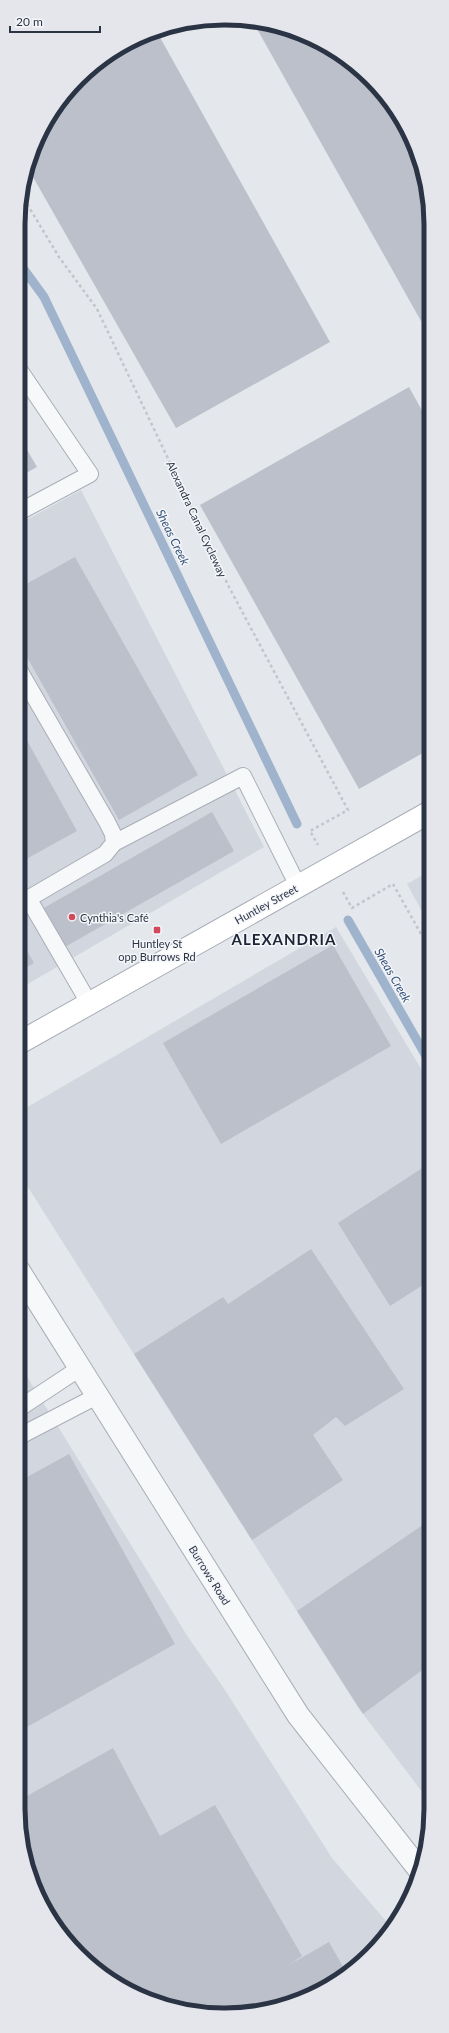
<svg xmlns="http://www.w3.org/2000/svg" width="449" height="2033" font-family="Lato,sans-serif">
  <rect width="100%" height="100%" fill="#e4e7ec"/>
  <!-- built -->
  <g fill="#d2d6de">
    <polygon points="81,490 264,847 19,989 19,524"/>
    <polygon points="430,871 430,926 407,884"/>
    <polygon points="336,927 420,1067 430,1086 429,1801 357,1706 19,1173 19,1112"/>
    <polygon points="18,1362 188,1637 223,1687 332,1858 391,1927 360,1964 291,2004 211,2015 133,1994 78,1954 34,1887 18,1808"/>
  </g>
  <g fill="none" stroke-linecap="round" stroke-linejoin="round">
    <!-- stream -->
    <g stroke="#9fb4cc" stroke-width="9">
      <polyline points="20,264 44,297 297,824"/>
      <polyline points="348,920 430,1063"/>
    </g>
  </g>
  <!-- building -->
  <g fill="#bbc0ca">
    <polygon points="252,20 316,39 371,79 410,133 431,211 430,315 421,321"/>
    <polygon points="157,32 330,342 176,428 29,170 46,121 99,61"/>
    <polygon points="409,387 430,425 430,749 359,789 200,505"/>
    <polygon points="19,436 37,467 19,477"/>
    <polygon points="75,557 198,775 119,820 19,643 19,588"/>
    <polygon points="19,726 77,831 19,863"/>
    <polygon points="212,812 234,851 63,948 42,909"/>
    <polygon points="19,936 34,963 19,972"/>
    <polygon points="333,945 391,1046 221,1144 163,1043"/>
    <polygon points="430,1163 430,1289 426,1283 390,1306 338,1223"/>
    <polygon points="311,1249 404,1389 345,1426 336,1417 313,1435 343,1480 252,1540 134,1354 223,1297 228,1304"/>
    <polygon points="69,1454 175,1644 18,1732 18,1482"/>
    <polygon points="430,1520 429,1665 363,1714 297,1611"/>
    <polygon points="113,1748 160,1836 215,1805 302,1956 289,1965 329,1942 346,1972 291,2004 211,2015 133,1994 78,1954 34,1887 18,1801"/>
  </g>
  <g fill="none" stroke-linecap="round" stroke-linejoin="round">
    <!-- lane casing -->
    <g stroke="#a9aeb7" stroke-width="18">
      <g id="lane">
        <polyline points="19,512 90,474 20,371"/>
        <polyline points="114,843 243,776 298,886"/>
        <polyline points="28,898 89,1003"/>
        <polyline points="19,904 105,854 114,843 113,834 107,822 19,670"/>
        <polyline points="18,1409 80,1368"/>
        <polyline points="18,1437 97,1396"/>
      </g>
    </g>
    <!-- street casing -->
    <g stroke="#a9aeb7" stroke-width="24">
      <polyline id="street" points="19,1271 298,1715 418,1868"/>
    </g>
    <!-- secondary casing -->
    <g stroke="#a9aeb7" stroke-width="24">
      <polyline id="secondary" points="19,1043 430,812"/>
    </g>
    <!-- path -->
    <g stroke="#c2c5cb" stroke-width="2.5" stroke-dasharray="3 3" stroke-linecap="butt">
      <polyline points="21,194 59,257 97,309 229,587 348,810 310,831 318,845"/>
      <polyline points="343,892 352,908 393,884 430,950"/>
    </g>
    <!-- lane -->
    <use href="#lane" stroke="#f7f8fa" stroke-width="16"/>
    <!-- street -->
    <use href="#street" stroke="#f7f8fa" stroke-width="22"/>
    <!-- secondary -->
    <use href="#secondary" stroke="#fff" stroke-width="22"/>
  </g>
  <!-- markers -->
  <g fill="#d1495b" stroke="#f4f6f9" stroke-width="1.5">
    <circle cx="72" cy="917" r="4"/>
    <rect x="153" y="926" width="8" height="8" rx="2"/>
  </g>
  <g text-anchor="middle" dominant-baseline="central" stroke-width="3" stroke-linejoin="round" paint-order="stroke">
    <!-- street labels -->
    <g font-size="11" fill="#2b3445" stroke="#f4f6f9">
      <text transform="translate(197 519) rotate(65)">Alexandra Canal Cycleway</text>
      <text transform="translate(266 904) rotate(-29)">Huntley Street</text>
      <text transform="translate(210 1575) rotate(58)">Burrows Road</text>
    </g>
    <!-- poi labels -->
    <g font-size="11" fill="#2b3445" stroke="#f4f6f9" text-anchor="start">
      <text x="80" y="917">Cynthia's Café</text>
      <text x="157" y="943" text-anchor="middle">Huntley St<tspan x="157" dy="13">opp Burrows Rd</tspan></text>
    </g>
    <!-- water labels -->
    <g font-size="12" font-style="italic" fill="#34527a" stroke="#f4f6f9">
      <text transform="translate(173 537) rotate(64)">Sheas Creek</text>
      <text transform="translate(393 975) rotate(60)">Sheas Creek</text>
    </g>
    <!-- district labels -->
    <g font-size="15" font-weight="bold" letter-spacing="1" fill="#1d2536" stroke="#f4f6f9">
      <text x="284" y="939">ALEXANDRIA</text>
    </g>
  </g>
  <!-- crop -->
  <path d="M0 0H449V2033H0ZM224 25H225A199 199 0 0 1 424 224V1809A199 199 0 0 1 225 2008H224A199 199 0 0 1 25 1809V224A199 199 0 0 1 224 25Z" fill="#e4e6eb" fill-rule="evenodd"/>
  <path fill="none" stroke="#2b3445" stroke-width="5" d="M224 25H225A199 199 0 0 1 424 224V1809A199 199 0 0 1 225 2008H224A199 199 0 0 1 25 1809V224A199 199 0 0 1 224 25Z"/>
  <!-- scale -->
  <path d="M10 26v6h90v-6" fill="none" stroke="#2b3445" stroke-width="2"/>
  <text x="16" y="26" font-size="12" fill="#2b3445" stroke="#f4f6f9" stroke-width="3" paint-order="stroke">20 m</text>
</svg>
